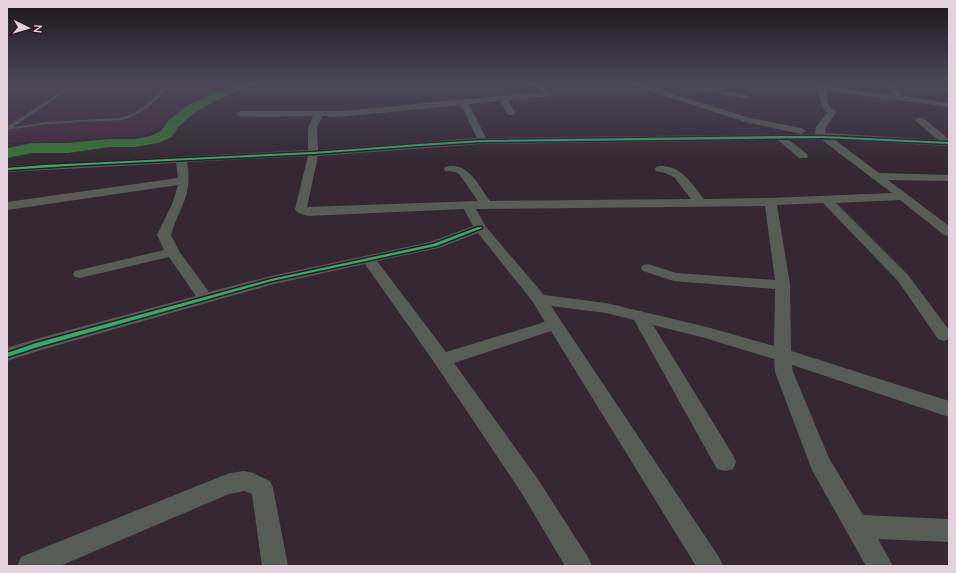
<svg xmlns="http://www.w3.org/2000/svg" width="956" height="573" font-family="Lato,sans-serif">
  <rect width="100%" height="100%" fill="#352832"/>
  <!-- built -->
  <polygon fill="#45283e" points="7,84 230,84 143,136 7,143"/>
  <g fill="none" stroke-linecap="round" stroke-linejoin="round">
    <!-- river -->
    <polygon fill="#377737" fill-rule="evenodd" points="236,84 252,84 250,86 217,100 194,113 178,127 172,137 158,143 135,147 109,147 68,153 32,153 7,158 7,148 32,143 68,143 109,139 135,139 150,136 161,131 167,122 185,107 209,95"/>
    <!-- lane -->
    <path fill="#585e57" fill-rule="evenodd" d="M73,84H77L13,127L47,122L121,118L134,113L141,109L152,100L167,84H171C157,100 143,114 122,120L47,124L7,130L8,126Z"/>
    <!-- street -->
    <g fill="#585e57" fill-rule="evenodd">
      <path d="M532,84H540L554,94L550,96L508,100L515,113L514,115H508L500,101L469,104L486,138L815,134L816,127L827,113C816,99 823,96 816,84L893,95L884,84H892L903,96L949,103V107L827,91L828,104L836,113L826,127L825,133L938,140L917,122L916,120L917,118H923L949,139V146L835,140L879,173L949,175V181L888,180L949,226V236L944,235L900,200L836,203L908,275L949,330V339L944,341L938,339L898,281L823,203L777,205L790,285L791,351L949,401V417L792,365L793,372L829,458L863,515L947,519L949,520V542L878,539L893,566H866L812,470L775,372L774,359L705,338L653,325L733,455L736,462L733,469L725,471L717,469L634,320L606,313L551,306L719,557L723,566H696L551,331L454,363L537,478L588,557L592,566H565L521,492L436,365L365,264L274,284L41,350L7,361V348L36,339L196,296L169,257L80,278L75,277L73,274L75,271L164,250L157,235L173,202L178,185L7,210V202L178,178L176,163L7,172V166L308,150V128L313,116L240,117L236,114L240,111H341L543,92ZM461,105L477,138L318,150L317,128L322,116L341,117ZM778,140L799,158H807L808,156L807,154L789,140H822L892,193L770,198L704,199C692,185 683,167 663,166C659,166 657,166 655,169L656,171L665,173L674,177L691,199L490,201C480,188 471,166 452,166C448,166 446,166 444,169L445,171L456,172L459,174L478,201L307,207L318,156L483,144ZM308,156L295,209L297,212L307,216L464,209L473,226L430,242L271,276L209,292L179,251L171,235C180,205 193,196 187,162ZM765,206L775,280L676,273L648,264L643,265L641,268L643,271L674,281L775,289L774,346L707,327L606,303L544,295L486,227L476,209ZM478,233L533,302L545,322L446,352L377,261L439,248Z"/>
      <polygon points="629,84 640,84 750,118 801,128 806,131 801,134 745,122"/>
      <polygon points="698,86 746,95 750,97 746,99 701,90 698,90"/>
      <polygon points="244,471 253,473 270,481 273,488 288,566 262,566 252,494 244,491 229,494 60,566 17,566 21,557 217,478 230,473"/>
    </g>
    <!-- cycleway casing -->
    <g stroke="#31192b" stroke-width="3">
      <g id="cycleway">
        <polygon points="780,136 823,136 949,142 949,144 823,138 483,142 419,146 313,154 84,165 7,170 7,168 45,165 313,152 419,144 483,140"/>
        <polygon points="478,227 482,227 482,228 436,246 272,281 38,347 7,357 7,353 36,343 271,279 433,244"/>
      </g>
    </g>
    <!-- cycleway -->
    <use href="#cycleway" fill="#2db169" fill-rule="evenodd"/>
  </g>
  <!-- sky -->
  <linearGradient id="sky" x2="0" y2="1"><stop stop-color="#1d161c"/><stop offset="0.51" stop-color="#4b485a"/><stop offset="1" stop-color="#4b485a" stop-opacity="0"/></linearGradient>
  <rect width="956" height="164" fill="url(#sky)"/>
  <!-- border -->
  <rect width="956" height="573" fill="none" stroke="#e2d1dd" stroke-width="16"/>
  <!-- north arrow -->
  <g transform="translate(28 28) rotate(95)" stroke="#31192b" stroke-width="3" paint-order="stroke">
  <path d="M0-3L7 15L0 10L-7 15Z" fill="#e2d1dd"/>
  <text y="-6" font-size="11" font-weight="bold" text-anchor="middle" fill="#e2d1dd">N</text>
  </g>
</svg>
